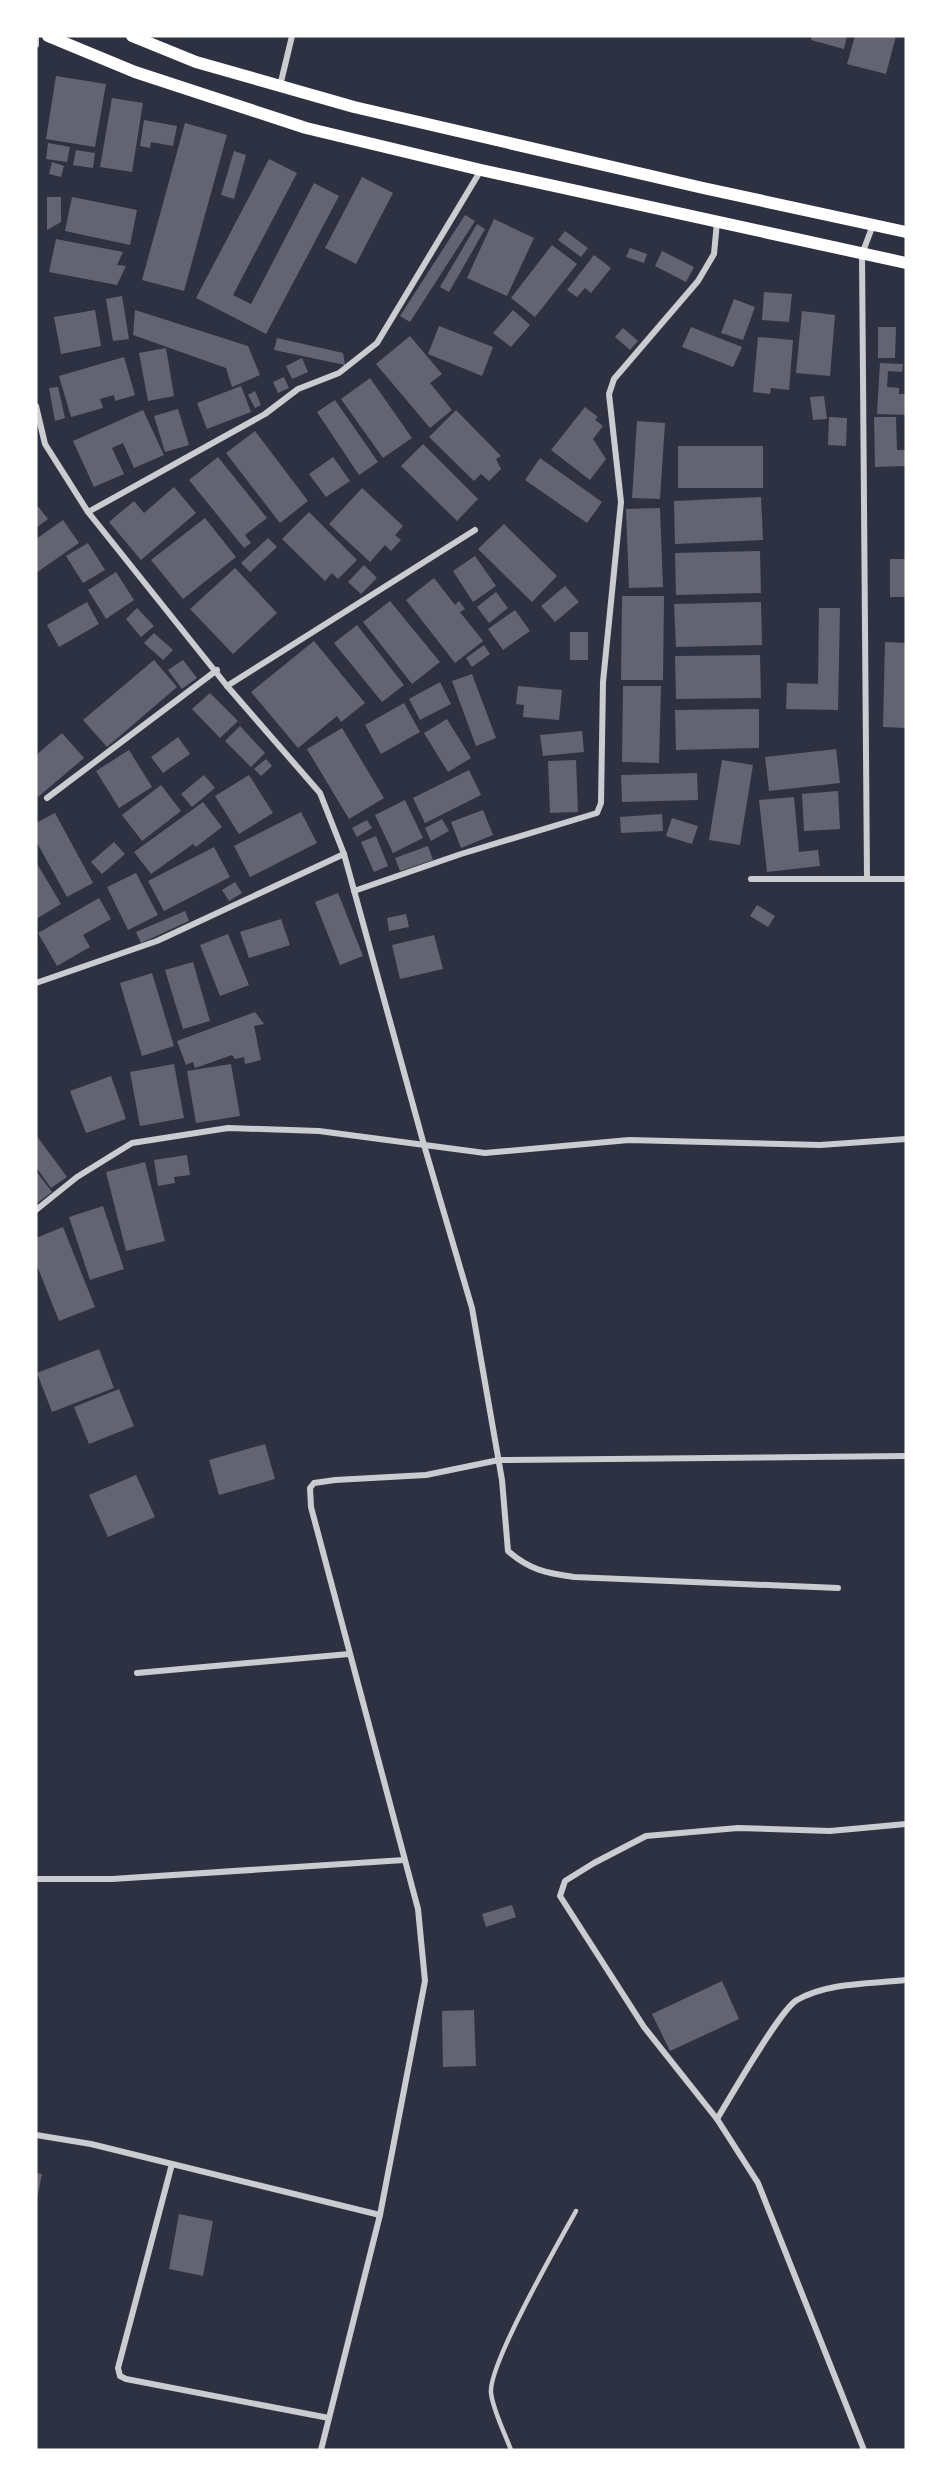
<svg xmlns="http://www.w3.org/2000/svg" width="942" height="2486" font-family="'PT Sans',sans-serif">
  <rect width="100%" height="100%" fill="#2d3142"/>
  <!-- building -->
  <g fill="#626471">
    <polygon points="812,36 847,36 844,49 811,40"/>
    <polygon points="855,36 896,36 886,74 847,64"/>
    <polygon points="56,76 106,84 95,147 46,139"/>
    <polygon points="112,98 143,103 132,172 100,167"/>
    <polygon points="144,120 177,126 173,146 151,142 150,148 140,146"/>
    <polygon points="185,123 227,135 184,291 142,280"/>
    <polygon points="48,143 70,147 67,162 46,159"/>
    <polygon points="76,150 95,153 93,168 73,165"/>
    <polygon points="234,151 246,155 234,199 221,195"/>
    <polygon points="269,159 297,173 233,295 251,304 314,183 339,196 266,334 196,298"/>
    <polygon points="52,162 64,166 61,177 49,174"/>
    <polygon points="362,177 393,193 356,264 325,248"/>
    <polygon points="47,197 61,197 61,222 47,230"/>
    <polygon points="72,197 137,210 130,245 65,231"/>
    <polygon points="465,215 475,221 410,322 400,316"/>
    <polygon points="494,219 534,238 507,296 467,278"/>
    <polygon points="477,224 485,229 449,292 440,287"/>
    <polygon points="565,231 588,248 581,257 558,240"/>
    <polygon points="56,239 123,252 117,265 126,266 117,285 49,272"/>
    <polygon points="552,245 577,264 535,317 511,298"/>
    <polygon points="630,248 647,254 644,263 626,257"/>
    <polygon points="662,251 694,267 686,282 655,266"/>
    <polygon points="594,255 611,268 591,293 585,288 577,297 567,290"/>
    <polygon points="764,292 792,294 789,322 762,320"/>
    <polygon points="122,296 129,339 113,341 106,299"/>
    <polygon points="734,299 755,307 743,340 721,333"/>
    <polygon points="95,310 101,346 61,354 54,317"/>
    <polygon points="135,310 248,346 260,375 232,387 226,368 133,335"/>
    <polygon points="513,310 530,325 511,347 493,333"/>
    <polygon points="802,311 835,315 830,376 796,373"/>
    <polygon points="439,326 493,347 482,376 428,354"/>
    <polygon points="691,327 742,347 733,367 682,347"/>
    <polygon points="878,327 896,327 895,358 878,358"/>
    <polygon points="623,328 638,341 630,350 615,337"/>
    <polygon points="410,336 442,374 430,383 452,410 430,428 376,364"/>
    <polygon points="758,337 793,340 789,390 771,388 770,394 753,392"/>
    <polygon points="277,338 343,353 345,365 274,350"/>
    <polygon points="166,348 174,396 148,401 139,353"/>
    <polygon points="124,357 135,395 115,401 114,395 100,399 103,408 71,417 59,376"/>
    <polygon points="302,358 308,372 292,379 286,366"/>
    <polygon points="880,363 903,364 902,372 888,371 887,387 899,388 899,394 906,394 906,415 877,414"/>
    <polygon points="284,377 289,388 278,393 273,382"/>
    <polygon points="370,378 412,438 383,458 341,399"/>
    <polygon points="241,386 251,412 207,429 197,403"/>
    <polygon points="58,387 65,418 55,421 49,388"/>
    <polygon points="255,391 261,405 255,408 248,395"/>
    <polygon points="824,396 827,419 813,420 810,397"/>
    <polygon points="335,400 378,462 359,475 317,412"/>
    <polygon points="585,407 598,417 595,420 603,426 593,439 606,459 590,480 551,450"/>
    <polygon points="178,409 189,445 165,452 154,416"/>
    <polygon points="143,410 164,455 134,468 123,443 112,448 124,474 94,487 73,441"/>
    <polygon points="456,410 501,456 496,459 501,469 489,481 481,474 474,481 429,437"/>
    <polygon points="829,417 847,418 846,446 828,445"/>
    <polygon points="874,417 896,417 897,450 906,450 906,466 875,467"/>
    <polygon points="637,421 665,423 660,499 632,498"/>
    <polygon points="255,431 308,501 280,523 226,453"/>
    <polygon points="423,444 478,499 457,521 401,466"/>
    <rect x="678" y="446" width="85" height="42"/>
    <polygon points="218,457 267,518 245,535 251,543 244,548 189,480"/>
    <polygon points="333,457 350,481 326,497 309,474"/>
    <polygon points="540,458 602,502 587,523 525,480"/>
    <polygon points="174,487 196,513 141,560 109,522 134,501 144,513"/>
    <polygon points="362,488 403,526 395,535 401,540 391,551 385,545 370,562 329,524"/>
    <polygon points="761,497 763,540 675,544 674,501"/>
    <polygon points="36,504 48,519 36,528"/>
    <polygon points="660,508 663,587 629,588 626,509"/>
    <polygon points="309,512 357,560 338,579 332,573 325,581 282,539"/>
    <polygon points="205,518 236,557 183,599 151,560"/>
    <polygon points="63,520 79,543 36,573 36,539"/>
    <polygon points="504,524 557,576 532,602 478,549"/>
    <polygon points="268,538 277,547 250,572 241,563"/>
    <polygon points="88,543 105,570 83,583 66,556"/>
    <polygon points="760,551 761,593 676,595 675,553"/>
    <polygon points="475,556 496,586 473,602 453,571"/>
    <rect x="890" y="559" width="16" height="38"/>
    <polygon points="364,565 377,578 361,594 348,582"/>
    <polygon points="235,568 277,613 233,654 190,609"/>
    <polygon points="116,572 134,600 106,619 88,590"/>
    <polygon points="434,578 455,605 459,601 465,609 460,612 483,641 455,663 406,600"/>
    <polygon points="565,586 579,602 555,622 541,606"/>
    <polygon points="496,592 508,608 489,623 477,607"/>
    <polygon points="622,596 664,596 663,680 621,680"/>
    <polygon points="390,601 440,662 412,684 363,622"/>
    <polygon points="87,602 99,624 59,647 47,625"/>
    <polygon points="761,602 762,645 676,647 674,604"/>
    <polygon points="137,608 154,626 141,637 126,619"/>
    <polygon points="819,608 840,608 838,710 786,709 787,683 818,684"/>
    <polygon points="515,610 530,631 503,650 488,629"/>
    <polygon points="357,625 404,685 382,702 334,643"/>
    <rect x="570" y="632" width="18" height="28"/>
    <polygon points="154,633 173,650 163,660 144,643"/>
    <polygon points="314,641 365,703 341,722 337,716 298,748 251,692"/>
    <polygon points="885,642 906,643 906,728 883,727"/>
    <polygon points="484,645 490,654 472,667 466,658"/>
    <polygon points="760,655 761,698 676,699 675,656"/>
    <polygon points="154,660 177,687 107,747 83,720"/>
    <polygon points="183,660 197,678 182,689 168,670"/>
    <polygon points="472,674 496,738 476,746 452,681"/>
    <polygon points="440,682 451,704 420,720 409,699"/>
    <polygon points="518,686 562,690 559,720 523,717 524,705 516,704"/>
    <polygon points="623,686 661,686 659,763 622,762"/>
    <polygon points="210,693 238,721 220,738 192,709"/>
    <polygon points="404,703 420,732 381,754 365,725"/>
    <polygon points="759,709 759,748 676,750 675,710"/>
    <polygon points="447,719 471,758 448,772 424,733"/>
    <polygon points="240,726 265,753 251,767 225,741"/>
    <polygon points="342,728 384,798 349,819 307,749"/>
    <polygon points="582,731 584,752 543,756 540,735"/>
    <polygon points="62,733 84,758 38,797 36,795 36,755"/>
    <polygon points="178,737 190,754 163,773 151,757"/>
    <polygon points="836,749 840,783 769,791 765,757"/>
    <polygon points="129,750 152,787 119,808 96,771"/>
    <polygon points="266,759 272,766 261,776 254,769"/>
    <polygon points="576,760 578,812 550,813 548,761"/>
    <polygon points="722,760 753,765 740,845 709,840"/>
    <polygon points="469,770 481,795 425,823 413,798"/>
    <polygon points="697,773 698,800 622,802 621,775"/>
    <polygon points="204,775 215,788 192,807 181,794"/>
    <polygon points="249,775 273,813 239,834 215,796"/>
    <polygon points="161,785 181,811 142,841 122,815"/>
    <polygon points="838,791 840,829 804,831 802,794"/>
    <polygon points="794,797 799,852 818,850 820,866 767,872 759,800"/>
    <polygon points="405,800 423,838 393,853 375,815"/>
    <polygon points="203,802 222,827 196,847 193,844 151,874 134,852"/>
    <polygon points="483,810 493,835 461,848 451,822"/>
    <polygon points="301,812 317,843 250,877 234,846"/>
    <polygon points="55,813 93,883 67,897 36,841 36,823"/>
    <polygon points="662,814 663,831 621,833 620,817"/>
    <polygon points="672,818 698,826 692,844 666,836"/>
    <polygon points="442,819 449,831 431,841 425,828"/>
    <polygon points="367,820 372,828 357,837 352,828"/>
    <polygon points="376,836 388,866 374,872 361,842"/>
    <polygon points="114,842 125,854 102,874 91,862"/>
    <polygon points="428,846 433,860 400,871 395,858"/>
    <polygon points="214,847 230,877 164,911 148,881"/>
    <polygon points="36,862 61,904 36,919"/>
    <polygon points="136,873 158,915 128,930 107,887"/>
    <polygon points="235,882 242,893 229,901 222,890"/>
    <polygon points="338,893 363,956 340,965 315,902"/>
    <polygon points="99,898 111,919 83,935 90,947 57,966 38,933"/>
    <polygon points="757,905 775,916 768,927 750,916"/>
    <polygon points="185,911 189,921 141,943 136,932"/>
    <polygon points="406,914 409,927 389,931 387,918"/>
    <polygon points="281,919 290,945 249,958 240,932"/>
    <polygon points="228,934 249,985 220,996 200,945"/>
    <polygon points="434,935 443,969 400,979 392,945"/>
    <polygon points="193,962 210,1021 183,1029 165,970"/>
    <polygon points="152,973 174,1046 142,1056 120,983"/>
    <polygon points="255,1012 264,1024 254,1026 261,1060 245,1064 244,1057 235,1059 232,1055 195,1068 193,1062 186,1065 177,1041"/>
    <polygon points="174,1064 184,1118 140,1126 130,1072"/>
    <polygon points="231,1064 240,1116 196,1123 187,1071"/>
    <polygon points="111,1076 126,1119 86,1133 70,1091"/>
    <polygon points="36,1135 67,1177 51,1188 36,1167"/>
    <polygon points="187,1155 190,1175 174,1177 175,1183 158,1186 154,1160"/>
    <polygon points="145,1162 165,1241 126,1251 106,1172"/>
    <polygon points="36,1171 52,1192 36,1204"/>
    <polygon points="103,1206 124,1269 90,1280 69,1217"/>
    <polygon points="63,1227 95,1307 59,1321 36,1263 36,1238"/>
    <polygon points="99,1349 114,1388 52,1412 37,1373"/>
    <polygon points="119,1389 134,1426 89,1444 74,1407"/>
    <polygon points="265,1444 275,1479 219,1495 209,1460"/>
    <polygon points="136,1475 155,1517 108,1537 89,1495"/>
    <polygon points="512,1905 516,1917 486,1927 482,1914"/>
    <polygon points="722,1981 739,2019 670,2051 652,2014"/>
    <polygon points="474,2010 476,2066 443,2067 442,2011"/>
    <polygon points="36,2173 42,2174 37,2199 36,2199"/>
    <polygon points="179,2214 213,2221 203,2276 169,2269"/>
  </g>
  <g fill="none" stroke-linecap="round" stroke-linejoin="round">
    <!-- service -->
    <path stroke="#caccd0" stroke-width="4.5" d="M511,2450C505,2434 493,2410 491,2393C488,2365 559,2242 576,2211"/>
    <!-- minor -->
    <g stroke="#caccd0" stroke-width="6">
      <polyline points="36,45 36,36"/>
      <polyline points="280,86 292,36"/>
      <path d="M36,406L45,444L88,512L227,686L320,793L344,854L424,1145L472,1308L502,1480L508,1551C530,1570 546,1573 574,1577L838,1588"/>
      <polyline points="88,512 265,414 298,389 339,373 377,343 481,170"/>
      <polyline points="227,686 475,530"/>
      <polyline points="47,798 217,670"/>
      <polyline points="867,878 862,254 873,225"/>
      <polyline points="751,879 906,879"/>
      <polyline points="354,891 461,854 597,813 601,803 603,682 621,502 609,394 614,379 698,281 714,254 717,222"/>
      <polyline points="36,983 157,941 344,854"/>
      <polyline points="36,1210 77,1177 132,1143 228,1128 319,1131 485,1153 629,1140 820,1145 906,1139"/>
      <polyline points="137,1673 349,1654"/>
      <polyline points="36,1879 112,1879 404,1860"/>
      <path d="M717,2119C730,2098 781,2008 797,2000C828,1982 871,1984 906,1980"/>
      <polyline points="36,2135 91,2144 380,2215"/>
      <polyline points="172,2164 118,2368 120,2376 126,2379 329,2418"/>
      <polyline points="321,2450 380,2215 425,1981 418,1909 311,1507 310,1488 314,1483 335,1480 426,1475 499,1460 906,1456"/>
      <polyline points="864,2450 758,2183 717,2119 644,2027 560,1896 565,1881 594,1863 646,1836 738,1828 830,1831 906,1824"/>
    </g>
    <!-- secondary -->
    <g stroke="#fff" stroke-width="12">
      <polyline points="48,36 135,72 306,128 481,170 906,263"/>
      <polyline points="132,36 196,62 354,107 703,188 906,232"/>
    </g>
  </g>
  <!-- border -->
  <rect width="942" height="2486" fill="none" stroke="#ffffff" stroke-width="75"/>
</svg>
